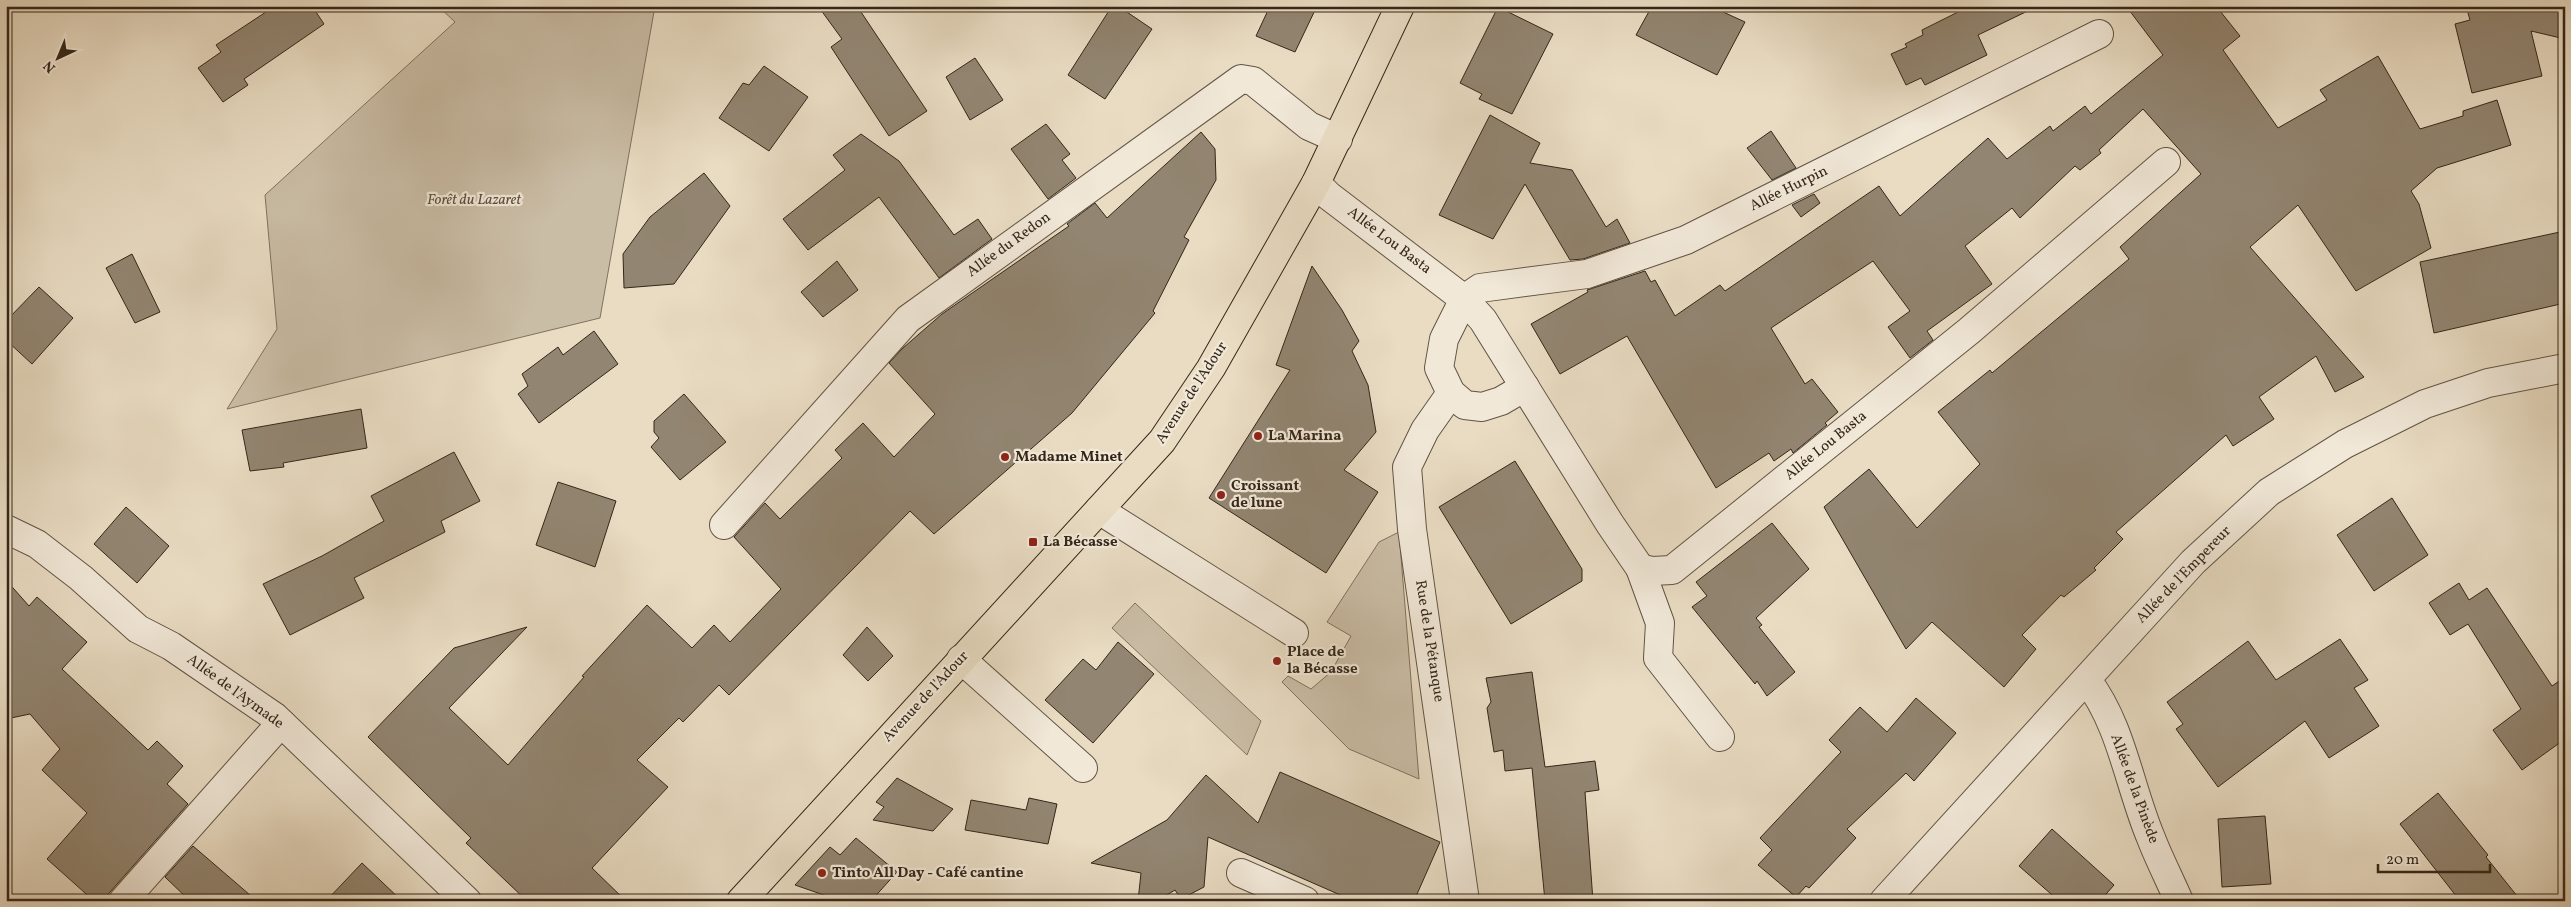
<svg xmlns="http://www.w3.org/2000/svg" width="2571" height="907" font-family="Vollkorn,serif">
  <rect width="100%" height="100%" fill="#e9dcc3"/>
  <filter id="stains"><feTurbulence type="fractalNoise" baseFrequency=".004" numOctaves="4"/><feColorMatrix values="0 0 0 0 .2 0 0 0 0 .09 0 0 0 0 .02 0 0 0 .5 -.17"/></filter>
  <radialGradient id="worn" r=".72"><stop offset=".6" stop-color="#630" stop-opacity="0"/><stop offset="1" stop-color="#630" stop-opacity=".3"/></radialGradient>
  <!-- green -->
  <g fill="#cabda6" stroke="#7f7260">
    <polygon points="438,6 655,6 600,318 227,409 277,329 265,195 455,22"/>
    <polygon points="1399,532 1419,779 1349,749 1282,682 1288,676 1311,689 1331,672 1351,636 1327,622 1379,542"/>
    <polygon points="1135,603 1261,721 1247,755 1112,628"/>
  </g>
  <!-- building -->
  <g fill="#928571" stroke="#342719">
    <polygon points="275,6 312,6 324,24 244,79 248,85 223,102 198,68 221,52 216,45"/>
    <polygon points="818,6 857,6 927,111 889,136 831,47 842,39"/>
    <polygon points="1112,6 1118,6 1152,29 1105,99 1068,75"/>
    <polygon points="1270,6 1317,6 1295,52 1256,36"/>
    <polygon points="1652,6 1710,6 1745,22 1717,75 1636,35"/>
    <polygon points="1970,6 2038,6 1978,35 1987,55 1925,85 1921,78 1906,85 1891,54 1907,47 1905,44 1923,35 1922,30"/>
    <polygon points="2126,6 2216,6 2240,36 2223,50 2278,128 2327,100 2320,90 2378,56 2420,129 2463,116 2463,111 2497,100 2511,145 2437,168 2411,191 2419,204 2431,248 2356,291 2298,205 2250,247 2364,377 2335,392 2316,356 2259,397 2274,419 2233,446 2226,435 2116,532 2123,539 2094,568 2096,570 2064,597 2061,595 2022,635 2036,649 2004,687 1932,622 1906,649 1824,507 1869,469 1917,528 1980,464 1938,412 1990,370 1992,373 2129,259 2120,247 2201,174 2143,109 2099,150 2101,153 2080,170 2075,166 2020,218 2012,208 1965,246 1992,284 1927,331 1933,340 1910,358 1888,327 1910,311 1873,261 1771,328 1805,384 1812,379 1838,412 1825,423 1827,425 1793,453 1791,449 1774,461 1769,453 1716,488 1627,336 1560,374 1531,324 1588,292 1587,290 1645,271 1651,282 1655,280 1675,316 1720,285 1725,291 1879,186 1900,216 1988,138 2007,159 2050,126 2053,131 2085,106 2091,114 2163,55"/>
    <polygon points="2466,6 2565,6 2565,39 2531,31 2542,76 2472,93 2455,24 2470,20"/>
    <polygon points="1498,7 1553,34 1512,114 1479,99 1482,94 1460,83"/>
    <polygon points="975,58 1003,100 970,120 946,77"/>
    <polygon points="764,66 808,97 769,151 719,118 743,83 749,85"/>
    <polygon points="1490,115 1540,143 1530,163 1572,170 1606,227 1617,219 1630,243 1583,259 1570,260 1525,184 1493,239 1439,215"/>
    <polygon points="1046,124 1070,154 1062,160 1076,178 1048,199 1011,149"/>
    <polygon points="1771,131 1796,168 1772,180 1747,148"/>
    <polygon points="1201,132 1215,149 1216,180 1184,237 1189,240 1153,311 1155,313 1072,413 934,534 910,511 729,695 719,685 683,722 679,718 637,760 668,787 592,868 626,901 527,901 466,843 471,838 368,737 454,648 527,627 449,708 508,765 584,677 582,676 647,605 692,648 714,625 730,642 781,589 734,537 765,503 780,519 842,458 835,450 863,423 894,457 935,414 889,363 903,348 942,314 1069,226 1067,224 1095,203 1107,218"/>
    <polygon points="861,134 899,161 954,235 978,219 992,239 939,278 879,197 808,250 783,219 845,170 833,155"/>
    <polygon points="704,173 730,206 674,284 624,288 623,254 650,217"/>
    <polygon points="1814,194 1820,203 1801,217 1792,205"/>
    <polygon points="2560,232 2565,253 2565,303 2434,333 2420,262"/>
    <polygon points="132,254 160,312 135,323 106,268"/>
    <polygon points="837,261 858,290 823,317 801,292"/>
    <polygon points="1312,266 1342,310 1359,341 1352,351 1368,385 1376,432 1344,470 1378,492 1326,573 1209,498 1290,370 1276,365"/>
    <polygon points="39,287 73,318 32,364 6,340 6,321"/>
    <polygon points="594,331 618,364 539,423 518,394 528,386 522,374 558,347 563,355"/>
    <polygon points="684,394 726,442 680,480 651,447 659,438 654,432 654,421"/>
    <polygon points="361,409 367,448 283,463 284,467 250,471 242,430"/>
    <polygon points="454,452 480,501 441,521 445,532 354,578 364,598 290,635 263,584 322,556 384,521 371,496"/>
    <polygon points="1515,461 1582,569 1582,581 1511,624 1439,507"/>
    <polygon points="558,482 616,501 595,567 536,545"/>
    <polygon points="2392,498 2428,555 2374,591 2337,535"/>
    <polygon points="126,507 169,546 137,583 94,544"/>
    <polygon points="1772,523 1809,569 1756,618 1762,625 1759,627 1795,672 1767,696 1757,681 1755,684 1692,607 1707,596 1696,582"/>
    <polygon points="6,580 29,606 37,597 87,642 62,669 148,750 157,741 183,766 167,784 188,804 102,901 94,901 47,859 87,813 42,770 60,749 30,714 6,719"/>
    <polygon points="2459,583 2469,600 2487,588 2552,686 2565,677 2565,739 2522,770 2493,730 2521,709 2468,624 2450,635 2429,603"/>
    <polygon points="867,627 893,656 868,681 843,655"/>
    <polygon points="2340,639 2368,680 2354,688 2379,726 2329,758 2305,721 2218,787 2176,729 2183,724 2167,702 2248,641 2276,680"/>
    <polygon points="1118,642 1154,674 1093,743 1045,700 1083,659 1096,670"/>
    <polygon points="1532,672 1545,767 1595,761 1599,790 1585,792 1593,901 1545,901 1532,768 1505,771 1503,750 1494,752 1487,708 1491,702 1486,678"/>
    <polygon points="1916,698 1956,733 1914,781 1906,773 1847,829 1856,838 1809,888 1806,886 1796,897 1758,865 1772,850 1760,838 1841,752 1829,740 1860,707 1887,732"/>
    <polygon points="1280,772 1440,842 1414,901 1354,901 1208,837 1204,887 1181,899 1175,890 1157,901 1138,901 1141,873 1091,863 1167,820 1206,775 1258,823"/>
    <polygon points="897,778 953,809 933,831 873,820 884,807 876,802"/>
    <polygon points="2438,793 2488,855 2486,857 2521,901 2460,901 2400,824"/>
    <polygon points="1029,798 1057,804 1048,844 965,830 971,800 1026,810"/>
    <polygon points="2265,816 2271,884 2222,887 2218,819"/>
    <polygon points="2052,829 2114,885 2100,901 2059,901 2019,866"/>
    <polygon points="856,838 897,872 871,901 841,901 795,885 830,847 840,855"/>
    <polygon points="193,846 257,901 190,901 165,877"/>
    <polygon points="362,863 402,901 326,901"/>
  </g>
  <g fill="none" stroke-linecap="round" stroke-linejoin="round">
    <!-- minor casing -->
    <g stroke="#615444" stroke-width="30">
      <g id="minor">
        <polyline points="1316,183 1329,196 1464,299 1483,320 1610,524 1640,568 1652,571 1672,570 1969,331 2166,162"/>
        <polyline points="1525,387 1501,401 1482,407 1465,405 1451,393 1439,368 1444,339 1464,299 1480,288 1587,274 1686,240 2099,34"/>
        <polyline points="1451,393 1425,430 1407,467 1412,529 1465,901"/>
        <polyline points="1099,510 1294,633"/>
        <polyline points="724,525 908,319 1241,79 1253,81 1309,126 1338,139"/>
        <polyline points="6,529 37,544 81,578 138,629 171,646 275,717 467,901"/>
        <polyline points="1640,568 1660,623 1658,658 1720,737"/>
        <polyline points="961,659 1083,768"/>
        <path d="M2087,680C2122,726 2129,786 2151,838C2159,859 2170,880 2179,901"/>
        <polyline points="1241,873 1305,901"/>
        <polyline points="123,901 281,723"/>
        <polyline points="1884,901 2193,562 2269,492 2345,444 2425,404 2488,383 2565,368"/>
      </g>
    </g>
    <!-- major casing -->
    <g stroke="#342719" stroke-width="30">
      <polyline id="major" points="741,901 1162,441 1211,368 1316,183 1400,6"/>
    </g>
    <!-- minor -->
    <use href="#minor" stroke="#f1e8d8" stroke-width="28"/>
    <!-- major -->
    <use href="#major" stroke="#e9dcc3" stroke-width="28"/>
  </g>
  <!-- markers -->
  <g fill="#8f2418" stroke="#f1e8d8" stroke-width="2">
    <circle cx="1258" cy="436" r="5"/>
    <circle cx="1005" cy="457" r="5"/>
    <circle cx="1221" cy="495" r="5"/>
    <rect x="1028" y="537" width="10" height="10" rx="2.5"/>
    <circle cx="1277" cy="661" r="5"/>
    <circle cx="822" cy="873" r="5"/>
  </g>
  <g text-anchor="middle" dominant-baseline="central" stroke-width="4.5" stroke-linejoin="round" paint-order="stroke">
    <!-- street labels -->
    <g font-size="15" fill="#342719" stroke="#f1e8d8">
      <text transform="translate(1789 189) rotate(-26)">Allée Hurpin</text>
      <text transform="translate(1389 241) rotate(37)">Allée Lou Basta</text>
      <text transform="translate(1009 245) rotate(-36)">Allée du Redon</text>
      <text transform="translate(1192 393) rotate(-57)">Avenue de l'Adour</text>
      <text transform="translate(1826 446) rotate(-39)">Allée Lou Basta</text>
      <text transform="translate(2184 575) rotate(-46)">Allée de l'Empereur</text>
      <text transform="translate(1429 641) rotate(81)">Rue de la Pétanque</text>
      <text transform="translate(235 692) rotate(36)">Allée de l'Aymade</text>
      <text transform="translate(926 697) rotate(-47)">Avenue de l'Adour</text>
      <text transform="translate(2134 789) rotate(70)">Allée de la Pinède</text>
    </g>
    <!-- park labels -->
    <g font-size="15" font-style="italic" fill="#5a4c3c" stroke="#f1e8d8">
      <text x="474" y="200">Forêt du Lazaret</text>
    </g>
    <!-- poi labels -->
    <g font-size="15" font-weight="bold" fill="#342719" stroke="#f1e8d8" text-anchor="start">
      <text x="1268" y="436">La Marina</text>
      <text x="1015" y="457">Madame Minet</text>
      <text x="1231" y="486">Croissant<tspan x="1231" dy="17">de lune</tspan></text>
      <text x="1043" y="542">La Bécasse</text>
      <text x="1287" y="652">Place de<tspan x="1287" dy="17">la Bécasse</tspan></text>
      <text x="832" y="873">Tinto All Day - Café cantine</text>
    </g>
  </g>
  <!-- margin -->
  <rect width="2571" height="907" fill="none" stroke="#e9dcc3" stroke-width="25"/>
  <rect x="8" y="8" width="2556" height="892" fill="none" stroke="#342719" stroke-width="2.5"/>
  <rect x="12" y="12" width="2546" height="882" fill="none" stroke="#342719"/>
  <!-- north arrow -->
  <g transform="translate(58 58) rotate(224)" stroke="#f1e8d8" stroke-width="4" paint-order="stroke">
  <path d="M0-4L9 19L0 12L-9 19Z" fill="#342719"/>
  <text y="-8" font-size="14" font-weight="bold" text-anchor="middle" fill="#342719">N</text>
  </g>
  <!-- scale -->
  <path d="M2378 864v8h112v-8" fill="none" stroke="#342719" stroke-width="2.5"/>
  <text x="2386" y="864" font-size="15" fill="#342719" stroke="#f1e8d8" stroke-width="4" paint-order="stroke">20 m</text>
  <rect width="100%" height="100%" filter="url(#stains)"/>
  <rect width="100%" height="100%" fill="url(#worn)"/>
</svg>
